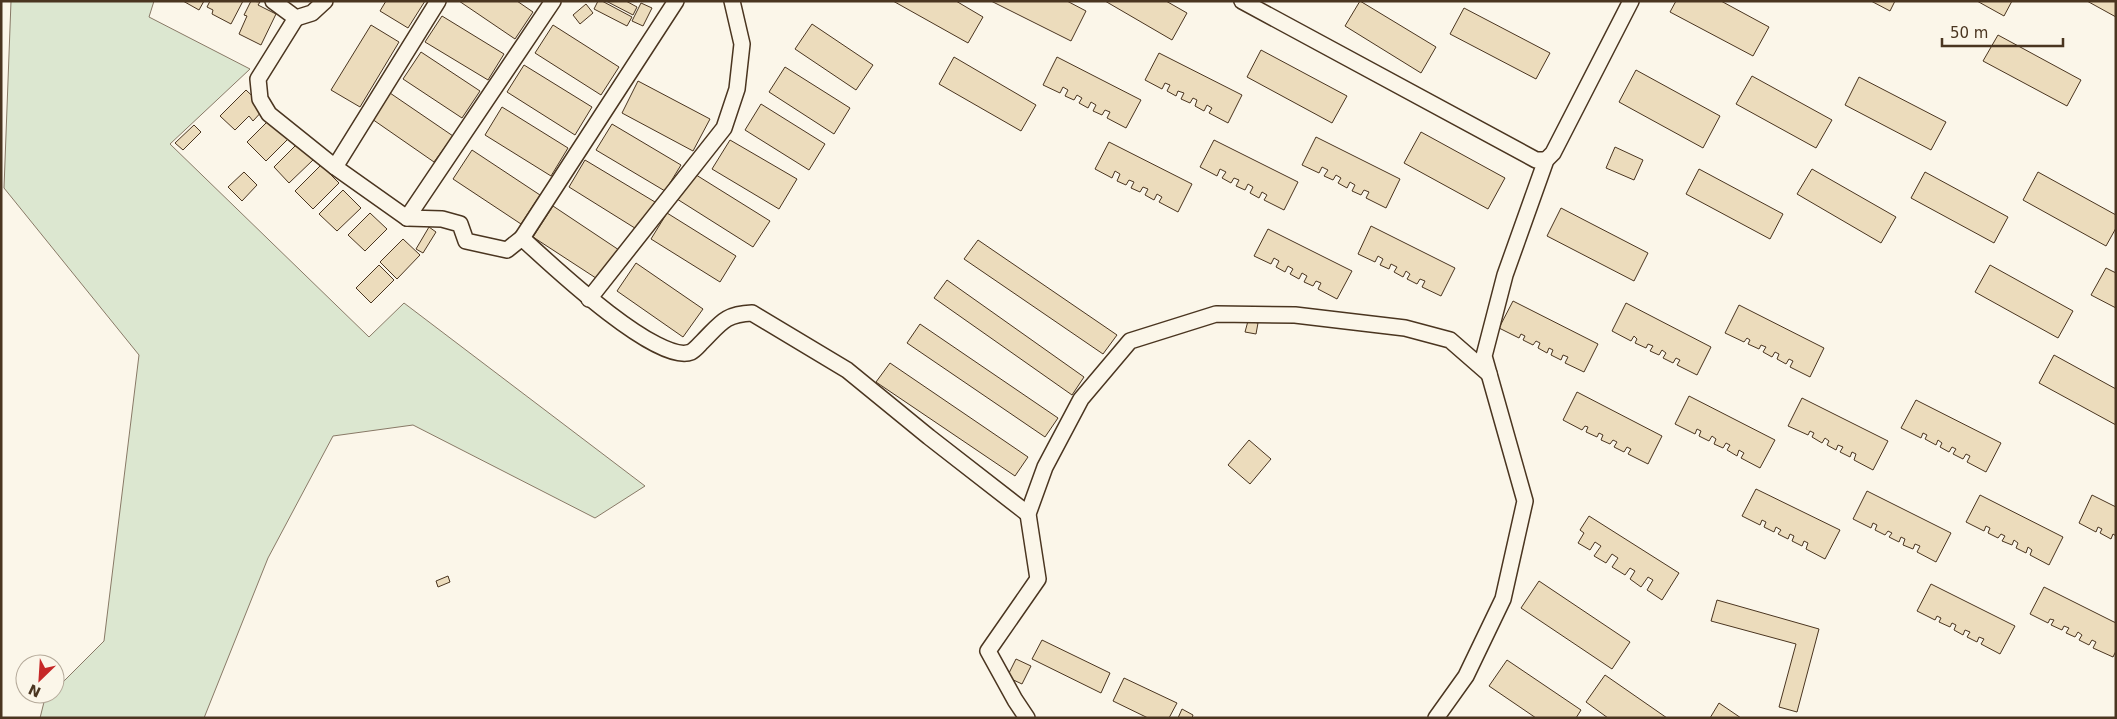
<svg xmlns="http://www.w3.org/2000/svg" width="2117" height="719" font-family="'DejaVu Sans',sans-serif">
  <rect width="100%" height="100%" fill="#fbf6e9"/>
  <!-- green -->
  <polygon fill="#dce7d0" stroke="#887966" points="11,1 154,1 149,17 250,69 170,144 369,337 404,303 645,486 595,518 413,425 333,436 268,558 204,718 40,718 44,702 51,694 55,694 55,690 104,641 139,355 4,188"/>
  <!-- building -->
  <g fill="#ecdcbc" stroke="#4a3520">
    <polygon points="183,1 204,1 199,10"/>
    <polygon points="210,1 243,1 231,24 212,14 213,10 207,7"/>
    <polygon points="251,1 260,2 258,5 276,14 261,45 239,34 247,16 244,15"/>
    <polygon points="386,1 425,1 408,28 380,11"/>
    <polygon points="459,1 517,1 533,12 515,39"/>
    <polygon points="598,1 602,1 632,17 627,26 594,9"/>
    <polygon points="606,1 626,1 637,7 633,15"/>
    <polygon points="893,1 956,1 983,17 968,43"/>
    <polygon points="991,1 1067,1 1086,11 1071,41"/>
    <polygon points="1105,1 1166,1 1187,13 1172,40"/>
    <polygon points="1360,1 1436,47 1421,73 1345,26"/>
    <polygon points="1676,1 1721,1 1769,27 1753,56 1670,12"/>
    <polygon points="1871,1 1895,1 1890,11"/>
    <polygon points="1977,1 2012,1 2004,16"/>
    <polygon points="2087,1 2116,1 2116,17"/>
    <polygon points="641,3 652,8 643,26 632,21"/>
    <polygon points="586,4 593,13 580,24 573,15"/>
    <polygon points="1464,8 1550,53 1536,79 1450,34"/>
    <polygon points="442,16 504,54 488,80 425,42"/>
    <polygon points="812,24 873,65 856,90 795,49"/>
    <polygon points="371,25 399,42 360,107 331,90"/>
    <polygon points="553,25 619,67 601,95 535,53"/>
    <polygon points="1998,35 2081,80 2067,106 1983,61"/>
    <polygon points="1261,50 1347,96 1332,123 1247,77"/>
    <polygon points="421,52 480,91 462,118 403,79"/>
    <polygon points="1159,53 1242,95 1228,123 1209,113 1212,108 1207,105 1204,111 1195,106 1197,100 1193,98 1190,103 1181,99 1184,93 1178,91 1176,96 1167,91 1170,85 1165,83 1162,89 1145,80"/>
    <polygon points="954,57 1036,105 1021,131 939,84"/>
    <polygon points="1057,57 1141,100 1126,128 1107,118 1110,112 1105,110 1102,115 1093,111 1096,105 1091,102 1088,108 1079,103 1082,98 1077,95 1074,100 1065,96 1068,90 1063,87 1060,93 1043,85"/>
    <polygon points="524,65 592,107 575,135 507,92"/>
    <polygon points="785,67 850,108 834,134 769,92"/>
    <polygon points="1636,70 1720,116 1703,148 1619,102"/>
    <polygon points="1752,76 1832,120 1816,148 1736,104"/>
    <polygon points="1859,77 1946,122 1931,150 1845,105"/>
    <polygon points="638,81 710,119 693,151 622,113"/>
    <polygon points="246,90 265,108 253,121 249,116 235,130 220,116"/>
    <polygon points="390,93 453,136 434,162 372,119"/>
    <polygon points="761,104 825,144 809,170 745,130"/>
    <polygon points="502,107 568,148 551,176 485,135"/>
    <polygon points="270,119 289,138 266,161 247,142"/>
    <polygon points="612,124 681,165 665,191 596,150"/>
    <polygon points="194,125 201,132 183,150 175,143"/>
    <polygon points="1421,132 1505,178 1488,209 1404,163"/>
    <polygon points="1316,137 1400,179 1386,208 1366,198 1369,192 1364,190 1361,195 1352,191 1355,185 1350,182 1347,188 1338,183 1341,178 1336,175 1333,180 1324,176 1328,170 1322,167 1319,173 1302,165"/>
    <polygon points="730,140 797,179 779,209 712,169"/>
    <polygon points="1214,140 1298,182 1284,210 1264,200 1267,195 1262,192 1259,198 1250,193 1253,187 1248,184 1245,190 1236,186 1239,180 1234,178 1231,183 1222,178 1226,172 1220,169 1217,176 1200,167"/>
    <polygon points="1109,142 1192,184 1178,212 1159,202 1162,197 1157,194 1154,200 1145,195 1148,189 1143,187 1140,192 1131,188 1134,182 1129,180 1126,185 1117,181 1120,174 1115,171 1112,178 1095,169"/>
    <polygon points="297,144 313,160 289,183 274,167"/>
    <polygon points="1615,147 1643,160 1634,180 1606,168"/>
    <polygon points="472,150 540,195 521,224 453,179"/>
    <polygon points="585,160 655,202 638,230 569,187"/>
    <polygon points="321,165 339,183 313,209 295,191"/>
    <polygon points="1699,169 1783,214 1770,239 1686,194"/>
    <polygon points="1812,169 1896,217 1881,243 1797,194"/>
    <polygon points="244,172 257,185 242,201 228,187"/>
    <polygon points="1925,172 2008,217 1994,243 1911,198"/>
    <polygon points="2038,172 2116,215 2116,228 2106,246 2023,200"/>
    <polygon points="693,173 770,221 753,247 677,199"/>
    <polygon points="343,190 361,208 337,231 319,214"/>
    <polygon points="553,206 622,252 602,282 533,237"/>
    <polygon points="1561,208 1648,253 1634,281 1547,236"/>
    <polygon points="370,213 387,229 365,251 348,235"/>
    <polygon points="667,213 736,256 720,282 651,239"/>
    <polygon points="1371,226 1455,268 1441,296 1422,287 1425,281 1420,279 1417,284 1407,279 1410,274 1406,271 1403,277 1394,272 1397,267 1391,264 1389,269 1380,265 1383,259 1378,256 1375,262 1358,254"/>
    <polygon points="429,227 436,232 423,253 416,249"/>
    <polygon points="1268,229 1352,271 1337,299 1318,289 1321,283 1316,281 1313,286 1304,282 1307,276 1302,273 1299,279 1290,274 1293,269 1288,266 1285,272 1276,267 1279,261 1274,258 1271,264 1254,256"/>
    <polygon points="403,239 420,255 397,279 380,262"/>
    <polygon points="978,240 1117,335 1103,354 964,259"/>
    <polygon points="636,263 703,309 683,337 617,291"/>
    <polygon points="379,265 394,280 371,303 356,288"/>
    <polygon points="1990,265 2073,311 2058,338 1975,292"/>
    <polygon points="2106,268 2116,273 2116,308 2091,295"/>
    <polygon points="947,280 1084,377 1072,395 934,298"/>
    <polygon points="1513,301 1598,344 1584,372 1565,363 1568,357 1563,355 1561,360 1551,355 1553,350 1549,348 1547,353 1538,348 1540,343 1536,341 1533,345 1523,340 1525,336 1521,334 1519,338 1499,328"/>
    <polygon points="1626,303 1711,347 1697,375 1677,365 1680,360 1676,358 1673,363 1663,358 1666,353 1662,350 1659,355 1650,351 1653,346 1648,344 1646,348 1635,343 1637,339 1634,336 1631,341 1612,331"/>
    <polygon points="1739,305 1824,348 1810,377 1790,367 1793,361 1789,359 1786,364 1777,359 1779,354 1775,352 1772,357 1763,352 1766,347 1761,345 1759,349 1748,344 1750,340 1747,338 1744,342 1725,333"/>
    <polygon points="1248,321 1258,323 1256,334 1245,332"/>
    <polygon points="920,324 1058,418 1045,437 907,343"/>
    <polygon points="2054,355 2116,389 2116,425 2039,383"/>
    <polygon points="890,363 1028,457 1015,476 876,382"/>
    <polygon points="1577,392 1662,436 1648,464 1628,454 1631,449 1627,447 1624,452 1614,447 1617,442 1613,440 1610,444 1601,440 1603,435 1599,433 1597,437 1586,432 1588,427 1585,426 1582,430 1563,420"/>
    <polygon points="1689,396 1775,440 1760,468 1741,458 1744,453 1739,450 1737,456 1727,450 1730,445 1726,443 1723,448 1714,444 1716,439 1712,436 1709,441 1699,436 1701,431 1697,429 1695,434 1675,424"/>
    <polygon points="1802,398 1888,441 1873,470 1854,460 1856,454 1852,452 1850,457 1840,452 1843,447 1838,445 1836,450 1827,445 1829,441 1825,438 1822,443 1812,437 1814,433 1810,431 1808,435 1788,426"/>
    <polygon points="1916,400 2001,443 1986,472 1967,462 1970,456 1966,454 1963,459 1953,454 1956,449 1952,447 1949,452 1940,447 1942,443 1938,440 1936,445 1925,439 1927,435 1923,433 1921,438 1901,428"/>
    <polygon points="1249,440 1271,459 1250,484 1228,465"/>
    <polygon points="1756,489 1840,530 1825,559 1806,549 1808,543 1804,541 1802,546 1792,541 1794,536 1790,534 1788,539 1778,534 1781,530 1776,527 1774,532 1764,527 1766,522 1762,520 1760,525 1742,516"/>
    <polygon points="1867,491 1951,533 1936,562 1917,552 1920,546 1915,544 1913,549 1903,545 1905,539 1901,537 1899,542 1889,537 1892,533 1888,531 1885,535 1875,530 1877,525 1873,523 1871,528 1853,519"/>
    <polygon points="1980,495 2063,537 2049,565 2030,555 2032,550 2028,547 2026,553 2016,548 2018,543 2014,540 2012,545 2002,541 2005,536 2001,534 1998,538 1988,533 1990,528 1986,526 1984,531 1966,522"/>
    <polygon points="2092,495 2116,507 2116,536 2113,534 2111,539 2100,533 2102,529 2098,527 2096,532 2079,523"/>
    <polygon points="1589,516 1679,573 1662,600 1647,590 1653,580 1648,577 1641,587 1630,579 1635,571 1630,568 1625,575 1612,567 1618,558 1612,554 1606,563 1594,556 1601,546 1595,542 1590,550 1578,543 1584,533 1580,530"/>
    <polygon points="448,576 450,582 438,587 436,581"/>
    <polygon points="1539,581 1630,642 1612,669 1521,608"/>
    <polygon points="1931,584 2015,626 2000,654 1981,644 1984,639 1979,637 1977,642 1967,637 1970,632 1965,630 1963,635 1954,630 1956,625 1952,623 1950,627 1939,622 1941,618 1937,616 1935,620 1917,611"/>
    <polygon points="2044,587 2116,623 2116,651 2113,657 2093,648 2096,642 2092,640 2089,645 2079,640 2082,635 2078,632 2075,637 2066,633 2069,628 2064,626 2062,630 2051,625 2054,620 2050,619 2048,623 2030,614"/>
    <polygon points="1717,600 1819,629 1797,712 1779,707 1796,644 1711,621"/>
    <polygon points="1042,640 1110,673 1101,693 1032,659"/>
    <polygon points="1016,659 1031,666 1022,684 1007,677"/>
    <polygon points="1507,660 1581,710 1576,718 1536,718 1489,686"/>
    <polygon points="1605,675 1667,718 1608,718 1586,702"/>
    <polygon points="1124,678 1177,703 1169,718 1148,718 1113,701"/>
    <polygon points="1719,703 1741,718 1710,718"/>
    <polygon points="1182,709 1193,715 1192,718 1178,718"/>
  </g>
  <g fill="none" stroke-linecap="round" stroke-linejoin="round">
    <!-- street casing -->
    <g stroke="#4a3520" stroke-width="18">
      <g id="street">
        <polyline points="273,1 296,18 312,13 325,1"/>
        <polyline points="1242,1 1536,160 1546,160"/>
        <path d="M296,18L258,79L260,99L269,114L335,167L407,218L442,219L460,224L466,241L507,250L522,238C548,262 658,366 691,352C695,350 699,345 702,342C721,323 725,314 752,313L847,370L929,437L1028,514"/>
        <polyline points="335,167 438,1"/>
        <polyline points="407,218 553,1"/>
        <polyline points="522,238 676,1"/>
        <polyline points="589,299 724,128 737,89 742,44 732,1"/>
        <polyline points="1027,718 1015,700 988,651 1038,579 1028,514 1045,467 1081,399 1130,341 1216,314 1295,315 1405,328 1450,340 1489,374"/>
        <polyline points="1436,718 1466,676 1503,599 1525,501 1484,356 1505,275 1546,160 1553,153 1631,1"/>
      </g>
    </g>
    <!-- street -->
    <use href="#street" stroke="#fbf6e9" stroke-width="15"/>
  </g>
  <!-- border -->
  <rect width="2117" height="719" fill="none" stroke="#4a3520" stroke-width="5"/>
  <!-- north arrow -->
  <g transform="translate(40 679) rotate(205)"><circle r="24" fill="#fbf6e9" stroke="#b4a999"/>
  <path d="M0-4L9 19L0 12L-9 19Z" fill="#c62828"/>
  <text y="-8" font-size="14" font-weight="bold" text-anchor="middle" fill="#4a3520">N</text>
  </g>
  <!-- scale -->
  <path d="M1942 38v8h121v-8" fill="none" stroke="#4a3520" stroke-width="2.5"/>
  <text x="1950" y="38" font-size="15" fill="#4a3520" stroke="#fbf6e9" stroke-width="4" paint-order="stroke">50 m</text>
</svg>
